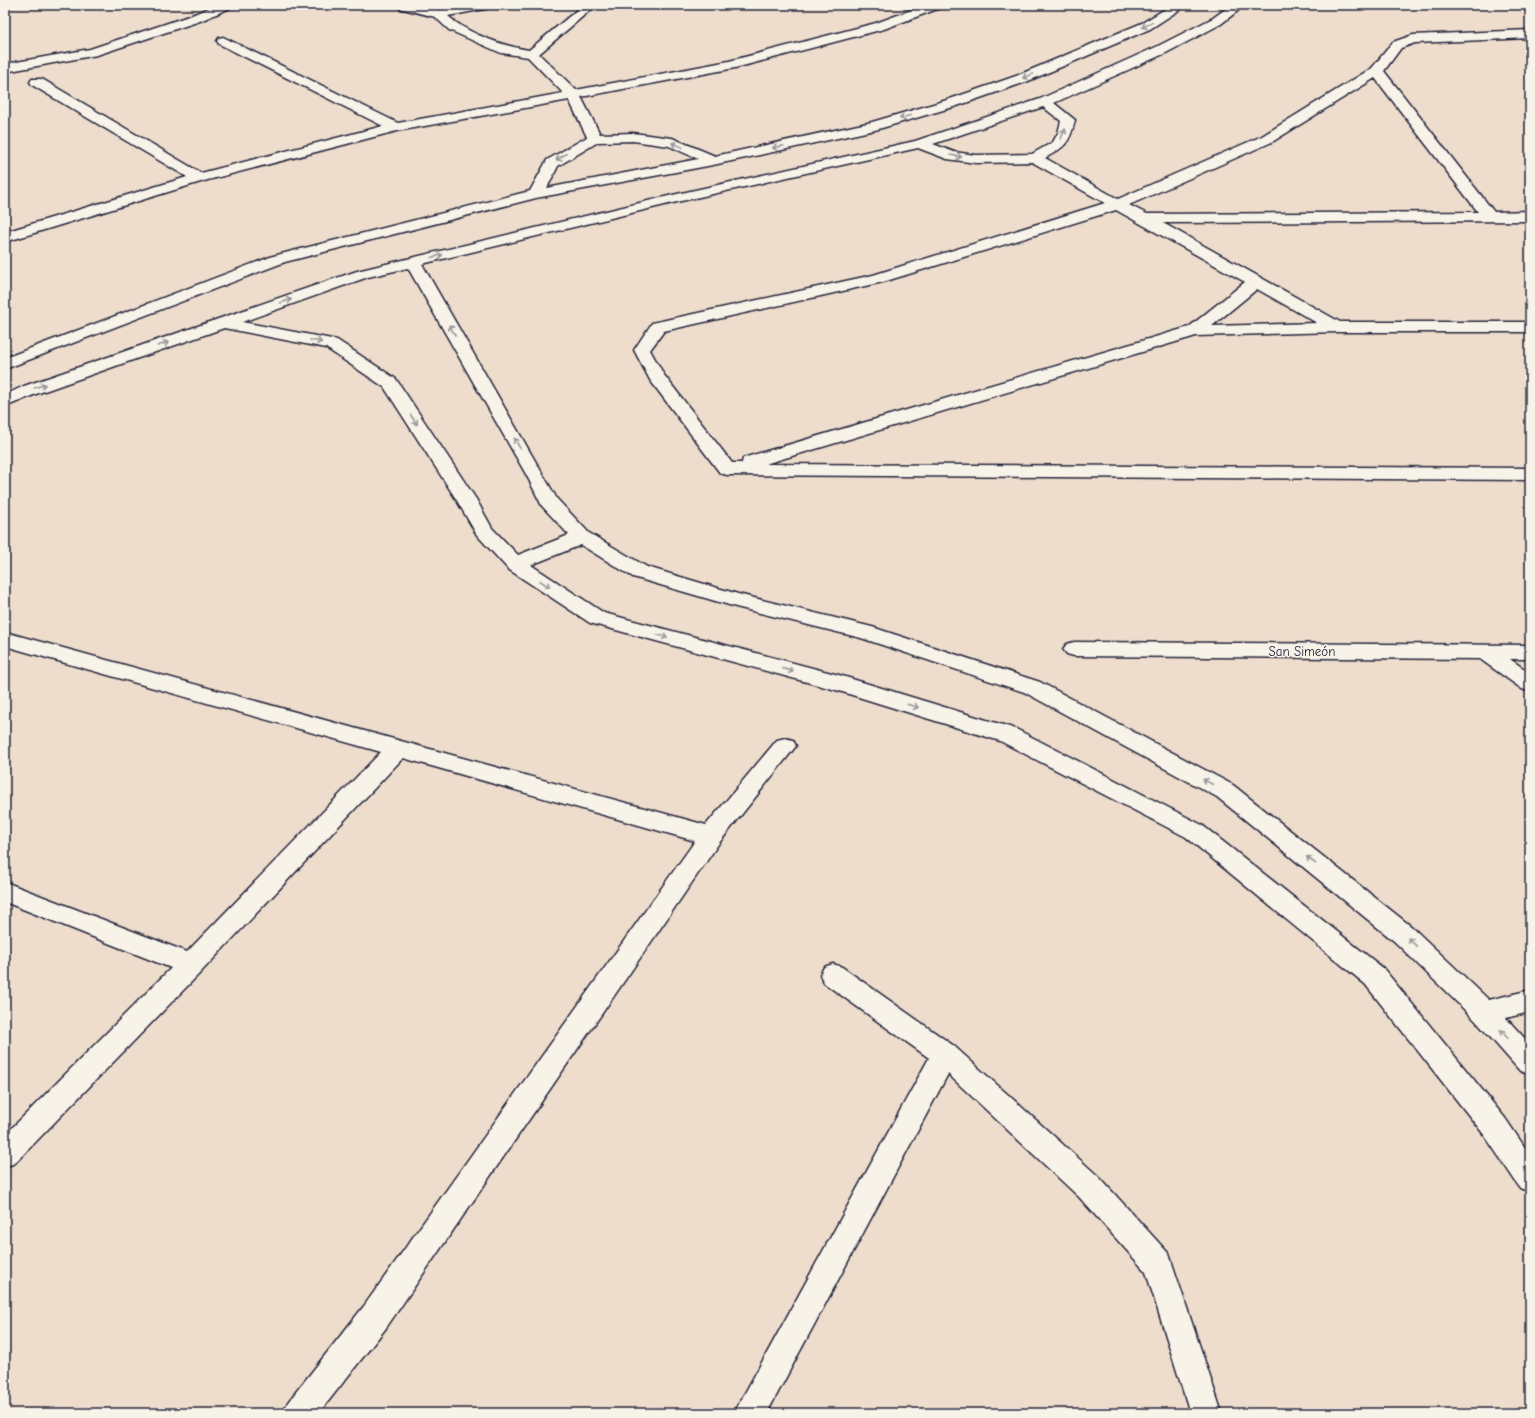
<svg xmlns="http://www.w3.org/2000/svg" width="1535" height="1418" font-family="'Comic Neue',sans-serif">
  <rect width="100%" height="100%" fill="#edc"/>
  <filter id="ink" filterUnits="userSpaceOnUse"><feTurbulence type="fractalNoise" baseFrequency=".025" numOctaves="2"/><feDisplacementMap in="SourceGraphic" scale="8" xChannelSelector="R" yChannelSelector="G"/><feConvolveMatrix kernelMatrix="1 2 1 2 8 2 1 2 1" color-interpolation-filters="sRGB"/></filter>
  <g filter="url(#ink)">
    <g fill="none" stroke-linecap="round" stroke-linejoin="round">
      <!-- service casing -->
      <g stroke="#22223b" stroke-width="3">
        <polygon id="service" points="216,5 232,5 230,8 200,21 97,55 5,72 5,64 90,49 192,15"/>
      </g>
      <!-- minor casing -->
      <g stroke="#22223b" stroke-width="3">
        <g id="minor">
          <path d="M397,5H418L439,10L467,5H492L490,8L448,16C468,34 503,46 529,50L583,5H596L539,54L576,90L729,61L876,23L925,5H942L940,8L884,29L735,68L581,97L600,134L633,133L672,138L715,156L872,122L947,100L1016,76L1142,23L1172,5H1187L1150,29L1026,82L957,106L875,130L713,165L536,198L285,262L5,369V358L273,256L530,191L547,160L587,137L569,100L397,131L204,181L5,242V232L187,177L32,85L30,82L32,79H42L201,173L383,126L219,44L217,41L219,38L223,37L398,123L563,93L528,57L501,53L449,30L435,17L399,8ZM633,141L669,146L698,159L547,188L558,166L598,142Z"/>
          <path d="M1231,5H1245L1221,24L1166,53L1054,103L1075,120C1070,143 1065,147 1045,158L1118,199L1262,136L1372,68L1393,42L1413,35L1530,30V38L1415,43L1401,48L1384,71L1494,212L1530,211V221L1163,223L1340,322H1530V332H1337L1196,336L765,464L1530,468V480L727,475L720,473L650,380L634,350L652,323L873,275L1105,203L1032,162L976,163L947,159L918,148L677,202L422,264L557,499L589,533L647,567L738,594L872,627L1040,682L1233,785L1412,927L1489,1000L1530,990V1012L1506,1018L1530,1044V1075L1520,1071L1475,1020L1394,941L1217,797L1024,692L861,638L736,607L633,577L581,545L531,565L604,613L839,675L1016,729L1202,825L1383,968L1505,1118L1530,1155V1192L1520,1188L1485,1136L1365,984L1186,837L1000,741L836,690L590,623L508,569L477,535L456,499L384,387L326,348L224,328L36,394L5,407V395L24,386L357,271L677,194L915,141L1040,99L1156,47L1213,18ZM1375,78L1478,212L1147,214L1129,205L1272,142ZM1043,107L1061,121L1058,133L1053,142L1032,154L976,155L954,152L933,144ZM1116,210L1245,282L1189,327L743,458L742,463H732L664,375L650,350L664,331L883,282ZM408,268L527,476L542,506L569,535L518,555L492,528L476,499L396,379L337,340L242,322L368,277ZM1257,289L1317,323L1212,326Z"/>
          <polygon points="1523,5 1530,5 1530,11 1526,10"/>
          <polygon points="5,632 706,825 777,740 785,738 793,740 796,746 719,843 386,1328 319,1413 283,1413 288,1402 364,1306 695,841 403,758 200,973 15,1163 5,1167 5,1135 171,968 5,902 5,882 187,952 381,752 5,646"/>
          <polygon points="1074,642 1530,645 1530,659 1510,659 1530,673 1530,692 1522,689 1480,659 1074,656 1067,654 1063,649 1067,644"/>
          <polygon points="833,964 842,967 954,1046 1099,1177 1169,1254 1222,1413 1190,1413 1146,1272 1079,1197 948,1074 767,1413 734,1413 929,1058 824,983 820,975 824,967"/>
        </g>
      </g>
      <!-- service -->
      <use href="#service" fill="#f7f3e8" fill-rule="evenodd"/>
      <!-- minor -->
      <use href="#minor" fill="#f7f3e8" fill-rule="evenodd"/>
    </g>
    <!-- one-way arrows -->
    <defs><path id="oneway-shaft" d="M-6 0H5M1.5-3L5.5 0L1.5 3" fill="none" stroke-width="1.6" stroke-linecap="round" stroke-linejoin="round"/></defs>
    <g stroke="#97959a">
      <use href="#oneway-shaft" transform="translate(1147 25) rotate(152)"/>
      <use href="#oneway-shaft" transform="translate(1028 76) rotate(157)"/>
      <use href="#oneway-shaft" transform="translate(905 117) rotate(163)"/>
      <use href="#oneway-shaft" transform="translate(1063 134) rotate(-67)"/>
      <use href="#oneway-shaft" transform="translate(677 145) rotate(-157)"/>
      <use href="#oneway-shaft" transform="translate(778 147) rotate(168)"/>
      <use href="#oneway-shaft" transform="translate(956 156) rotate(10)"/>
      <use href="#oneway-shaft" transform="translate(561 157) rotate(147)"/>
      <use href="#oneway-shaft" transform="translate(437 256) rotate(-14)"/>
      <use href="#oneway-shaft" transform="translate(286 301) rotate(-19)"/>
      <use href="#oneway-shaft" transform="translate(452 330) rotate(-120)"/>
      <use href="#oneway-shaft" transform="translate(316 341) rotate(11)"/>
      <use href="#oneway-shaft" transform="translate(163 344) rotate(-19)"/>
      <use href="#oneway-shaft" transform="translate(40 386) rotate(-19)"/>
      <use href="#oneway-shaft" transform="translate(414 420) rotate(57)"/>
      <use href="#oneway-shaft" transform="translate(517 443) rotate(-120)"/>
      <use href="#oneway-shaft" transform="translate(545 584) rotate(34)"/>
      <use href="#oneway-shaft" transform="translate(662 636) rotate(15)"/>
      <use href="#oneway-shaft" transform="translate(788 670) rotate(15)"/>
      <use href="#oneway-shaft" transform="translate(913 706) rotate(17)"/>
      <use href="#oneway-shaft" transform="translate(1208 782) rotate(-152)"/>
      <use href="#oneway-shaft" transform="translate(1311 860) rotate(-141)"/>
      <use href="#oneway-shaft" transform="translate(1412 942) rotate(-136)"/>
      <use href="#oneway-shaft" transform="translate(1504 1034) rotate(-132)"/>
    </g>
  </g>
  <g text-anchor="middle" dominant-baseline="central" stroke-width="3" stroke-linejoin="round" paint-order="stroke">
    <!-- street labels -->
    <g font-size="13" fill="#22223b" stroke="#f7f3e8">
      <text x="1302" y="651">San Simeón</text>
    </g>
  </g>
  <!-- margin -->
  <rect width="1535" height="1418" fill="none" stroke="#f7f3e8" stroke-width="20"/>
  <rect x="10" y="10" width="1515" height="1398" fill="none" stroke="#22223b" stroke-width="1.5" filter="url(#ink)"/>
</svg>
